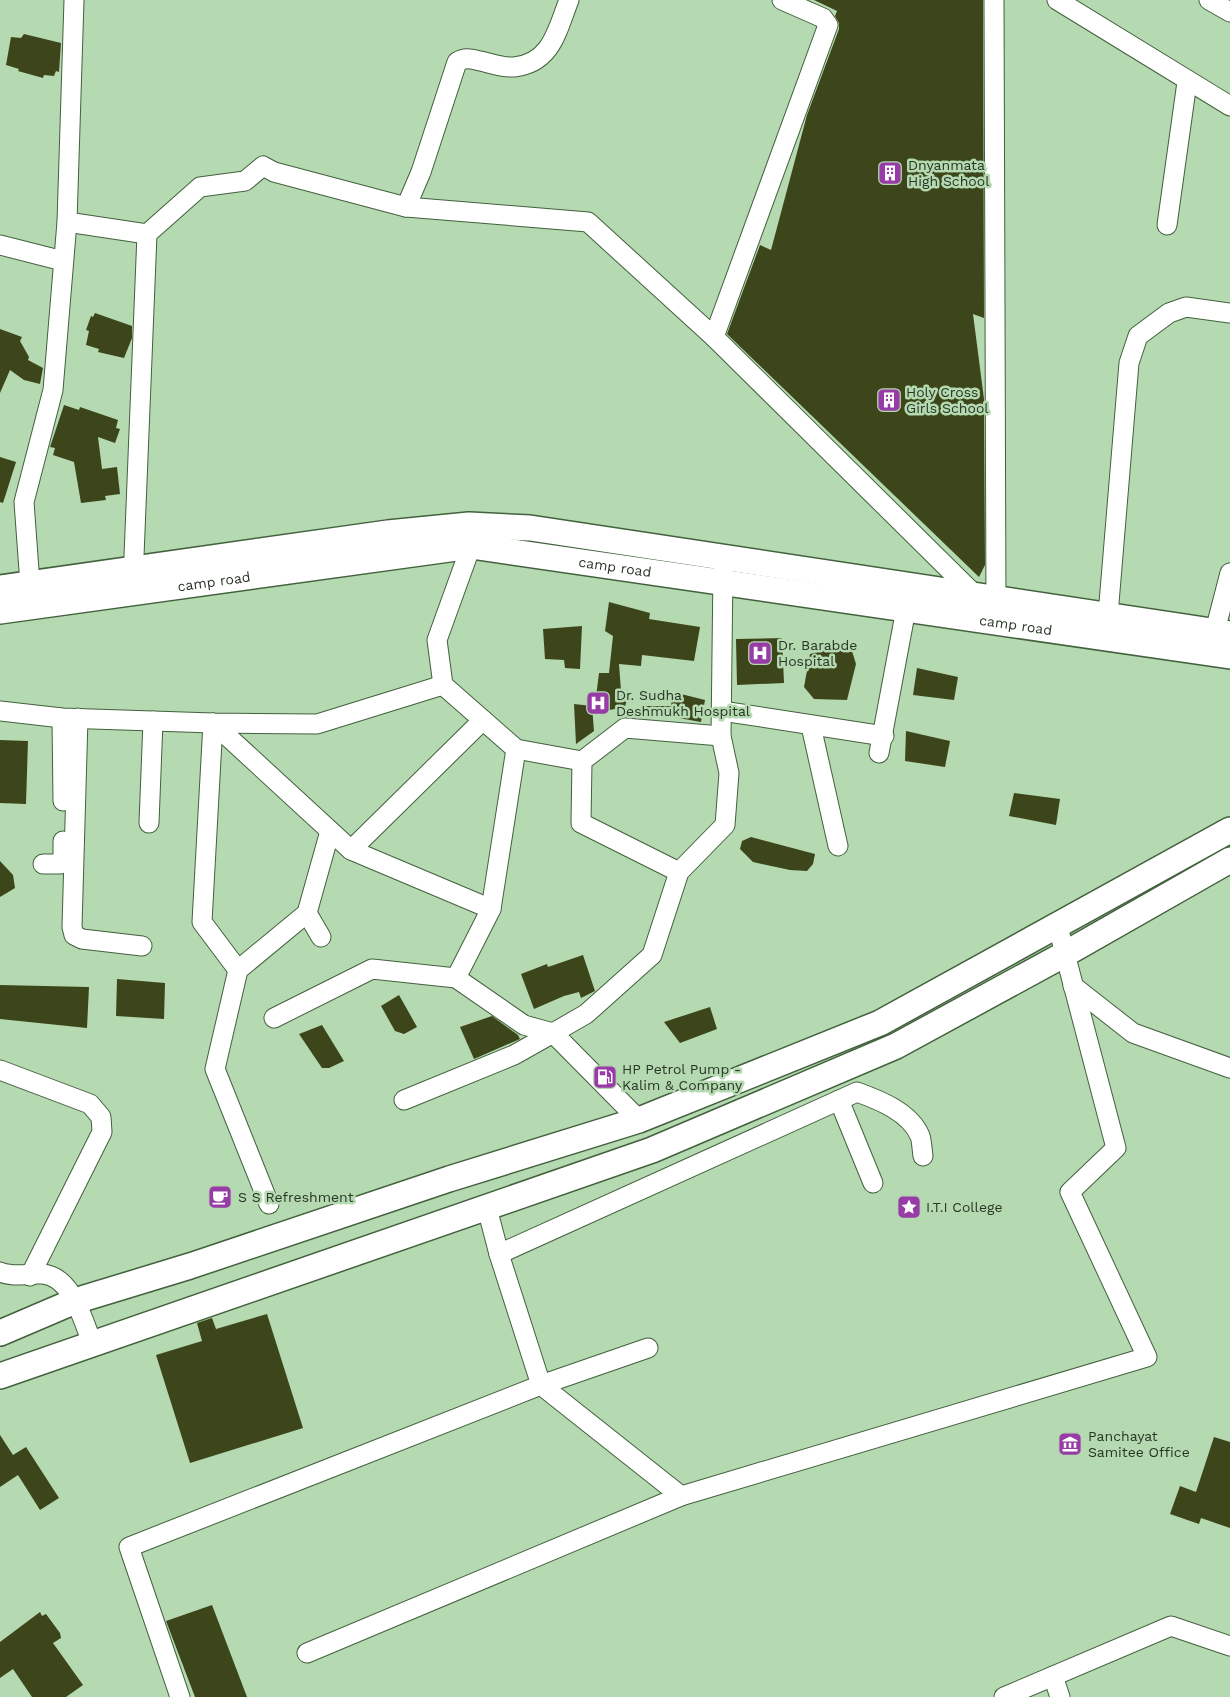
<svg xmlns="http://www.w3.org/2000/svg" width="1230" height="1697" font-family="'Work Sans',sans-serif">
  <rect width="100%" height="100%" fill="#b5d9b0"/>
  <!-- building -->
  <g fill="#3c461a">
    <polygon points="814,0 983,0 984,318 973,314 984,399 985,565 979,577 727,334 760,245 771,250 807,115 839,29 839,23 835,16 837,11"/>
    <polygon points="24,34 61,43 59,72 56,71 54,76 44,75 43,78 18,71 19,69 6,65 11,37 21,38"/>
    <polygon points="95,313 132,326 132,338 124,358 98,352 99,349 86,345 89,331 86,330 91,316 93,317"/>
    <polygon points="0,329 22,337 20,341 29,357 28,360 43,368 40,384 24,380 10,370 0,393"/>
    <polygon points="64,405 79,410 80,407 118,420 116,428 120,429 115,443 98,437 102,469 117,467 120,494 105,496 106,500 81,503 74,462 53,455 55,448 50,447"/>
    <polygon points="0,457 16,462 3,503 0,502"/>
    <polygon points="609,602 650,613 649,619 700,627 694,661 642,655 641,666 619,664 621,691 629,691 625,707 594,713 599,673 609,673 613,636 605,631"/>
    <polygon points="582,626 580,669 565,668 564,660 545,659 543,629"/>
    <polygon points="782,638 784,683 737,685 736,639"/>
    <polygon points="836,648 852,651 856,664 847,700 814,699 804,687 810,654"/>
    <polygon points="917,668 958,677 954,700 913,695"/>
    <polygon points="673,692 705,700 701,722 645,712 646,706 671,706"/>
    <polygon points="574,704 592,706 594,731 576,744"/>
    <polygon points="906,731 950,741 945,767 905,761"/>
    <polygon points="0,740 28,741 26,804 0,803"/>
    <polygon points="1014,793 1060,799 1056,825 1009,816"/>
    <polygon points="751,837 815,854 813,864 807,871 790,870 753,862 740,849 742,841"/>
    <polygon points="0,861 13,875 15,888 0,897"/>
    <polygon points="583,955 595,991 581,998 579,992 564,996 534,1009 521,974 547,964 548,967"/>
    <polygon points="117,979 165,983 164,1019 116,1016"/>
    <polygon points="0,985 89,987 87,1028 0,1019"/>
    <polygon points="399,995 417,1027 404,1034 395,1031 381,1006"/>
    <polygon points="710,1007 717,1029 680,1043 664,1022"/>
    <polygon points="492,1016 518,1035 520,1039 474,1059 460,1027"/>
    <polygon points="322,1025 344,1061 329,1068 322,1068 299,1034"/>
    <polygon points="267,1314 303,1428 190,1463 156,1355 202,1341 197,1323 212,1318 216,1329"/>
    <polygon points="0,1435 13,1455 26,1447 59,1498 40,1510 18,1475 0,1487"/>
    <polygon points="1214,1437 1230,1442 1230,1528 1201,1518 1199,1524 1170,1514 1180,1486 1196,1492"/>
    <polygon points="212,1605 247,1697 195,1697 166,1621"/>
    <polygon points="40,1612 42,1616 46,1614 60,1633 61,1638 53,1643 83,1685 66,1697 32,1697 13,1669 0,1678 0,1642"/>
  </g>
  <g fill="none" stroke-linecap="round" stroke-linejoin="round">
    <!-- minor casing -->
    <g stroke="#42613d" stroke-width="21">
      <g id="minor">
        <polyline points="994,0 996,611"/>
        <polyline points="1057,0 1230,106"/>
        <polyline points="1209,0 1230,12"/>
        <path d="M406,207L421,172L457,62C465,57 471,59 480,61C490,63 504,68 514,67C552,63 557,30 569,0"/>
        <polyline points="67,222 147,234"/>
        <polyline points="1167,225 1187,82"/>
        <polyline points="0,245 63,261"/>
        <polyline points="714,337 828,25 823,18 782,0"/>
        <polyline points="471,546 437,640 443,685 516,749 582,761"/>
        <polyline points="133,581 147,234 200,187 245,181 263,166 274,172 406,207 588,222 714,337 975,595 975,598"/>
        <polyline points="30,584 24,502 53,390 67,222 74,0"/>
        <polyline points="1108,615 1129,363 1138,336 1169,313 1186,307 1230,313"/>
        <polyline points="1215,631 1230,573"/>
        <polyline points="0,711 62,718 213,723 317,724 443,685"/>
        <polyline points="722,711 884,736"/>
        <polyline points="62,718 63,801"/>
        <polyline points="78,718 72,927 74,935 82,939 142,946"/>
        <polyline points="213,723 351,850 491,909"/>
        <polyline points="213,723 202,922 238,970"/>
        <polyline points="811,726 838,846"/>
        <polyline points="879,753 906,609"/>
        <polyline points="149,823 153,721"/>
        <polyline points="351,850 483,720"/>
        <polyline points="43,864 60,864 63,858 63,841"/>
        <polyline points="679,872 581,823 582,761 625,728 721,736"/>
        <polyline points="307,913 321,937"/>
        <polyline points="456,978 491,909 516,749"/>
        <polyline points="1073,986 1133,1033 1230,1068"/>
        <polyline points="274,1018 372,969 456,978 524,1025 553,1033 586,1014 652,955 679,872 725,825 729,773 721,736 723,570"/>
        <polyline points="0,1070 90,1104 101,1117 102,1132 30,1276"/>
        <polyline points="404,1100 514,1055 553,1033 639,1120"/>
        <polyline points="839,1100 873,1183"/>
        <polyline points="269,1204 215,1069 238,970 307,913 330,831"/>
        <path d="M499,1254L857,1092C879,1100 910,1112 920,1136C922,1142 922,1150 923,1156"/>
        <path d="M0,1272C15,1278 27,1273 42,1274C72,1276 83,1320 92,1343"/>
        <polyline points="681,1496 1147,1357 1070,1192 1116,1148 1058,927"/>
        <polyline points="307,1653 681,1496 541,1385 499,1254 487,1208"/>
        <polyline points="1053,1676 1060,1697"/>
        <polyline points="180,1697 129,1547 541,1385 648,1348"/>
        <polyline points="1004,1697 1171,1626 1230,1646"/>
      </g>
    </g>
    <!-- major casing -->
    <g stroke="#42613d" stroke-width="28">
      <g id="major">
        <polyline points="0,588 388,533 469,525 530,528 1230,634"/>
        <path id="s1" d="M0,611L471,546L1230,656"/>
        <polyline points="0,1333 75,1301 190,1266 449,1179 639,1120 880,1023 1230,830"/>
        <polyline points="0,1376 652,1150 896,1046 1065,954 1230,860"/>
      </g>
    </g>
    <!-- minor -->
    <use href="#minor" stroke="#fff" stroke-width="19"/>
    <!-- major -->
    <use href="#major" stroke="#fff" stroke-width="25"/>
  </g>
  <!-- icons -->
  <defs>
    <g id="building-square" transform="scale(1.25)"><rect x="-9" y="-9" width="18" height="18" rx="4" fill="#973ca7" stroke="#b5d9b0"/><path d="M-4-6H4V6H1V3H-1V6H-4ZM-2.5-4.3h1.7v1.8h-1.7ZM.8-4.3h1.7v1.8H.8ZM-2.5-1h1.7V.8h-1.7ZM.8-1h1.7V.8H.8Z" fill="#fff"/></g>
    <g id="hospital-square" transform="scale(1.25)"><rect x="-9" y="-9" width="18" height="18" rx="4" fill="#973ca7" stroke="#b5d9b0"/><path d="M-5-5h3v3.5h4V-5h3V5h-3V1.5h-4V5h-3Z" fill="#fff"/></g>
    <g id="fuel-square" transform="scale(1.25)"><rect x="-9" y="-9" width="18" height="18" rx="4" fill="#973ca7" stroke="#b5d9b0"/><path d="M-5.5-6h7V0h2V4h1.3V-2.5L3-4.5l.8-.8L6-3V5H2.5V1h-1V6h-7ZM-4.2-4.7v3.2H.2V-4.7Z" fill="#fff"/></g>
    <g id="cafe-square" transform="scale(1.25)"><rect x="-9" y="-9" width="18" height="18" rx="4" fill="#973ca7" stroke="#b5d9b0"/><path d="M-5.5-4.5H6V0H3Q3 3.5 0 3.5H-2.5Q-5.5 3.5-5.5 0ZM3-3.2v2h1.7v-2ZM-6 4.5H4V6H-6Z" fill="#fff"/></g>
    <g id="sight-square" transform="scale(1.25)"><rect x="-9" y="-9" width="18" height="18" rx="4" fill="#973ca7" stroke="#b5d9b0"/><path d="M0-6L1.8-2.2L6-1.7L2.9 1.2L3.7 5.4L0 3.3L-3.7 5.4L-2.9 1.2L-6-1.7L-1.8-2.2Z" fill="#fff"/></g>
    <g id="museum-square" transform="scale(1.25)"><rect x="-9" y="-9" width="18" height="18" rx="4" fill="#973ca7" stroke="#b5d9b0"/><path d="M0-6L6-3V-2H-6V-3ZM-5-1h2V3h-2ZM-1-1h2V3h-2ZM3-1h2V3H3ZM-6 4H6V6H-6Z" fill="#fff"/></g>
  </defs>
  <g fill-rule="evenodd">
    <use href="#building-square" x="890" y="173"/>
    <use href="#building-square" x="889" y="400"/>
    <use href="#hospital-square" x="760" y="653"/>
    <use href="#hospital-square" x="598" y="703"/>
    <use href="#fuel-square" x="605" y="1077"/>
    <use href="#cafe-square" x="220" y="1197"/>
    <use href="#sight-square" x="909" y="1207"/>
    <use href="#museum-square" x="1070" y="1444"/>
  </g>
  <g text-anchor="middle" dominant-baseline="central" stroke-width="5" stroke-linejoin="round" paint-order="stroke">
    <!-- poi labels -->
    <g font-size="14" fill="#283626" stroke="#b5d9b0" text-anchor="start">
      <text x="908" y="165">Dnyanmata<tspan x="908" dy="16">High School</tspan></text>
      <text x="906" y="392">Holy Cross<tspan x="906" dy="16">Girls School</tspan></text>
      <text x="778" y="645">Dr. Barabde<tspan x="778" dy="16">Hospital</tspan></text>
      <text x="616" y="695">Dr. Sudha<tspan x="616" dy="16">Deshmukh Hospital</tspan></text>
      <text x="622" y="1069">HP Petrol Pump -<tspan x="622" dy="16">Kalim &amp; Company</tspan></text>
      <text x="238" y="1197">S S Refreshment</text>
      <text x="926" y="1207">I.T.I College</text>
      <text x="1088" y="1436">Panchayat<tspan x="1088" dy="16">Samitee Office</tspan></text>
    </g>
    <!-- street labels -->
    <g font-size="14" fill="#283626" stroke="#b5d9b0">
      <text stroke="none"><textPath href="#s1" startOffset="621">camp road</textPath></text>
      <text stroke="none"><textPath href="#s1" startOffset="216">camp road</textPath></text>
      <text stroke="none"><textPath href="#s1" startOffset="1026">camp road</textPath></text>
    </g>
  </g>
</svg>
